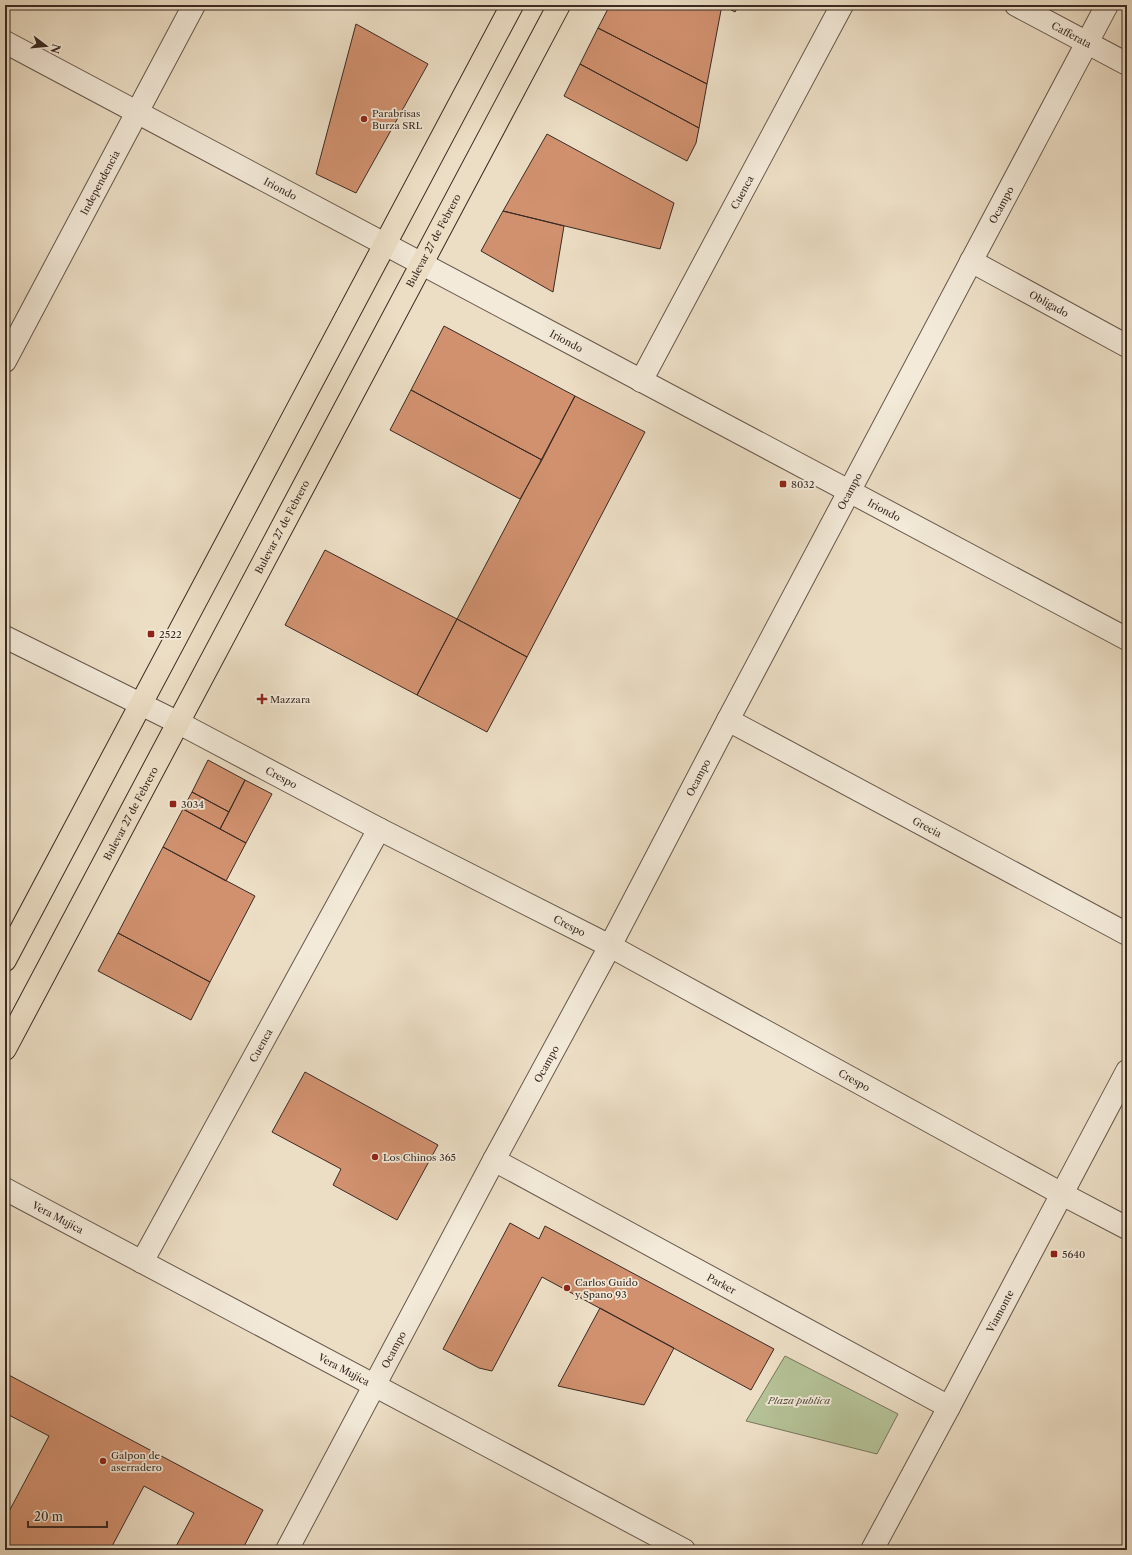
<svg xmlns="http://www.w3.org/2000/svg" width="1132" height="1555" viewBox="0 0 1132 1555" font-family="'Libre Caslon Text',serif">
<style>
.green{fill:#b5c297;stroke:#78765d}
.building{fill:#d1916f;stroke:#3a2a23}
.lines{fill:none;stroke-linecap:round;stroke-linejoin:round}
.minor-casing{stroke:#66574c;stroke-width:24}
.major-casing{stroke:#3a2a23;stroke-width:24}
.minor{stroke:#f3ead9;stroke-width:22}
.major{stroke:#ecdec5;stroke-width:22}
.poi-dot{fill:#8f2418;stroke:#f3ead9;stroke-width:1.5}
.labels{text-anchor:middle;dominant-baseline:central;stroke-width:3.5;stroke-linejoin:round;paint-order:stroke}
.street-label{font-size:10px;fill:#3a2a23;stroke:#f3ead9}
.poi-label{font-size:10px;fill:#3a2a23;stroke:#f3ead9;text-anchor:start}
.park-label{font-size:10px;font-style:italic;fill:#595040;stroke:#f3ead9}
</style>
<rect width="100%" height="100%" fill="#ecdec5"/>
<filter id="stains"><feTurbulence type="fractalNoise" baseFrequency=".005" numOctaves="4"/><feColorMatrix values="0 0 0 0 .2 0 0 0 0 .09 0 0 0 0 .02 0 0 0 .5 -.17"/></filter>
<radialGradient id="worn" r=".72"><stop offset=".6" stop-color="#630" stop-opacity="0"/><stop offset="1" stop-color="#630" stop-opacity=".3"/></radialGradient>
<path class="green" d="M785,1356L898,1414L877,1454L746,1421Z"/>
<path class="building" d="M610,5H722L707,84L598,28Z
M722,5H739L735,12Z
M356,24L428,64L356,193L316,174Z
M598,28L707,84L699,128L580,64Z
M580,64L699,128L696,143L687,161L564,96Z
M547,134L674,203L660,249L503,211Z
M503,211L564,226L553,292L481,251Z
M444,326L575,396L542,460L411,390Z
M411,390L542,460L520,499L390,430Z
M575,396L645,432L527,657L457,619Z
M325,550L457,619L417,695L285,625Z
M457,619L527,657L487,732L417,695Z
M208,760L245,780L229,812L192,792Z
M245,780L272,794L246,843L220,829Z
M192,792L229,812L220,829L183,809Z
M183,809L246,843L226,881L163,847Z
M163,847L255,896L210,982L118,933Z
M118,933L210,982L191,1020L98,971Z
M305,1072L438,1145L397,1220L333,1185L341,1169L272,1132Z
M510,1223L539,1239L545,1226L774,1349L751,1390L542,1277L492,1371L479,1368L443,1349Z
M600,1308L674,1348L644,1405L558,1386Z
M5,1373L263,1510L242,1550H174L194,1513L144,1486L110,1550H5V1519L49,1436L5,1413Z"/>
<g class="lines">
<defs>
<g id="minor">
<path id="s1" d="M1016,5L1127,64"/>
<path id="s2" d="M5,42L1127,639"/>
<path id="s3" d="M971,261L1127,346"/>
<path id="s4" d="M5,361L194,5"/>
<path id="s5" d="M641,381L842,5"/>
<path id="s6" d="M5,637L179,723L379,829L610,946L1062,1194L1127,1228"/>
<path id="s7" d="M728,720L1127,934"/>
<path id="s8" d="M494,1160L949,1407"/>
<path id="s9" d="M5,1189L684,1550"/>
<path id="s10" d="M142,1262L379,829"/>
<path id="s11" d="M287,1550L494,1160L610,946L728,720L1107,5"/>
<path id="s12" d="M872,1550L949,1407L1127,1071"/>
</g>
<g id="major">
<path d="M5,960L512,5"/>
<path id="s13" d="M5,1049C191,702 372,352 559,5"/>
</g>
</defs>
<use href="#minor" class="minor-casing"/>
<use href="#major" class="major-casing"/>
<use href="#minor" class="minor"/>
<use href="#major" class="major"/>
</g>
<g class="poi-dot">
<circle cx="364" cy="119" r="4"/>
<rect x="779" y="480" width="8" height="8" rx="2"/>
<rect x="147" y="630" width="8" height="8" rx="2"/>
<path d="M260 693h4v4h4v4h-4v4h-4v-4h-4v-4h4z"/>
<rect x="169" y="800" width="8" height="8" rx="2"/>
<circle cx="375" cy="1157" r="4"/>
<rect x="1050" y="1250" width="8" height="8" rx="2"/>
<circle cx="567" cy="1288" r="4"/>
<circle cx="103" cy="1461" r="4"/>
</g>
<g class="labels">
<g class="street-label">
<text stroke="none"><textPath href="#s1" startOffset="63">Cafferata</textPath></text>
<text stroke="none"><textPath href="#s4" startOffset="202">Independencia</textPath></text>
<text stroke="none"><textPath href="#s2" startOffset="312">Iriondo</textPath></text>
<text stroke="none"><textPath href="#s5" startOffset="214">Cuenca</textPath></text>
<text stroke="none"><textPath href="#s11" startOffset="1523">Ocampo</textPath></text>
<text stroke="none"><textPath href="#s13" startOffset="915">Bulevar 27 de Febrero</textPath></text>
<text stroke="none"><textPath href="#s3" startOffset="89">Obligado</textPath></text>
<text stroke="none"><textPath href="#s2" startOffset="636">Iriondo</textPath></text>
<text stroke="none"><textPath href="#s11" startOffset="1199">Ocampo</textPath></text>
<text stroke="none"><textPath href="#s2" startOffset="996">Iriondo</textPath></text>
<text stroke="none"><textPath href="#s13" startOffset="591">Bulevar 27 de Febrero</textPath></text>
<text stroke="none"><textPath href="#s6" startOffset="310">Crespo</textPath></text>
<text stroke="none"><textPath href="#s11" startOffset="875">Ocampo</textPath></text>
<text stroke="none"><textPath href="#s13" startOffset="267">Bulevar 27 de Febrero</textPath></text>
<text stroke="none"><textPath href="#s7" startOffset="226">Grecia</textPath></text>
<text stroke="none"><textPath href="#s6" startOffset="634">Crespo</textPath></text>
<text stroke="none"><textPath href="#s10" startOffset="247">Cuenca</textPath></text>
<text stroke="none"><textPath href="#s11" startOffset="551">Ocampo</textPath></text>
<text stroke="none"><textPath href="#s6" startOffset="958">Crespo</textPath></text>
<text stroke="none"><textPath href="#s9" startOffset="60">Vera Mujíca</textPath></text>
<text stroke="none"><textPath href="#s8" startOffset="259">Parker</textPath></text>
<text stroke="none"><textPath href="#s12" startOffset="271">Viamonte</textPath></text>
<text stroke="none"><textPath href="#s11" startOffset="227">Ocampo</textPath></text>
<text stroke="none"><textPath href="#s9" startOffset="384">Vera Mujíca</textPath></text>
</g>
<g class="poi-label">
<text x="372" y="113">Parabrisas<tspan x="372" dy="12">Burza SRL</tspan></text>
<text x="791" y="484">8032</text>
<text x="159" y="634">2522</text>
<text x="270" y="699">Mazzara</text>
<text x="181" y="804">3034</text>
<text x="383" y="1157">Los Chinos 365</text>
<text x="1062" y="1254">5640</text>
<text x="575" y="1282">Carlos Guido<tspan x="575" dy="12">y Spano 93</tspan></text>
<text x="111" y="1455">Galpon de<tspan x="111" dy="12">aserradero</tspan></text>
</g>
<g class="park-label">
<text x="799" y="1400">Plaza publica</text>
</g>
</g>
<rect width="1132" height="1555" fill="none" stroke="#ecdec5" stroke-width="20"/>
<rect x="6" y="6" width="1120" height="1543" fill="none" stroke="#3a2a23" stroke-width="2"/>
<rect x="10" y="10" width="1112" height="1535" fill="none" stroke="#3a2a23"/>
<g transform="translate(46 46) rotate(106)" stroke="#f3ead9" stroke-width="3" paint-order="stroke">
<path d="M0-3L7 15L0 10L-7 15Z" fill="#3a2a23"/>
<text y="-6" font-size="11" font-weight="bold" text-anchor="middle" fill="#3a2a23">N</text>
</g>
<path d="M28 1521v6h79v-6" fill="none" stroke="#3a2a23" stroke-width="2"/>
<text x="34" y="1521" font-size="12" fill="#3a2a23" stroke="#f3ead9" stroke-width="3" paint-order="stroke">20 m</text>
<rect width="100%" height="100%" filter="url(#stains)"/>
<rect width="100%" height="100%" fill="url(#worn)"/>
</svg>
